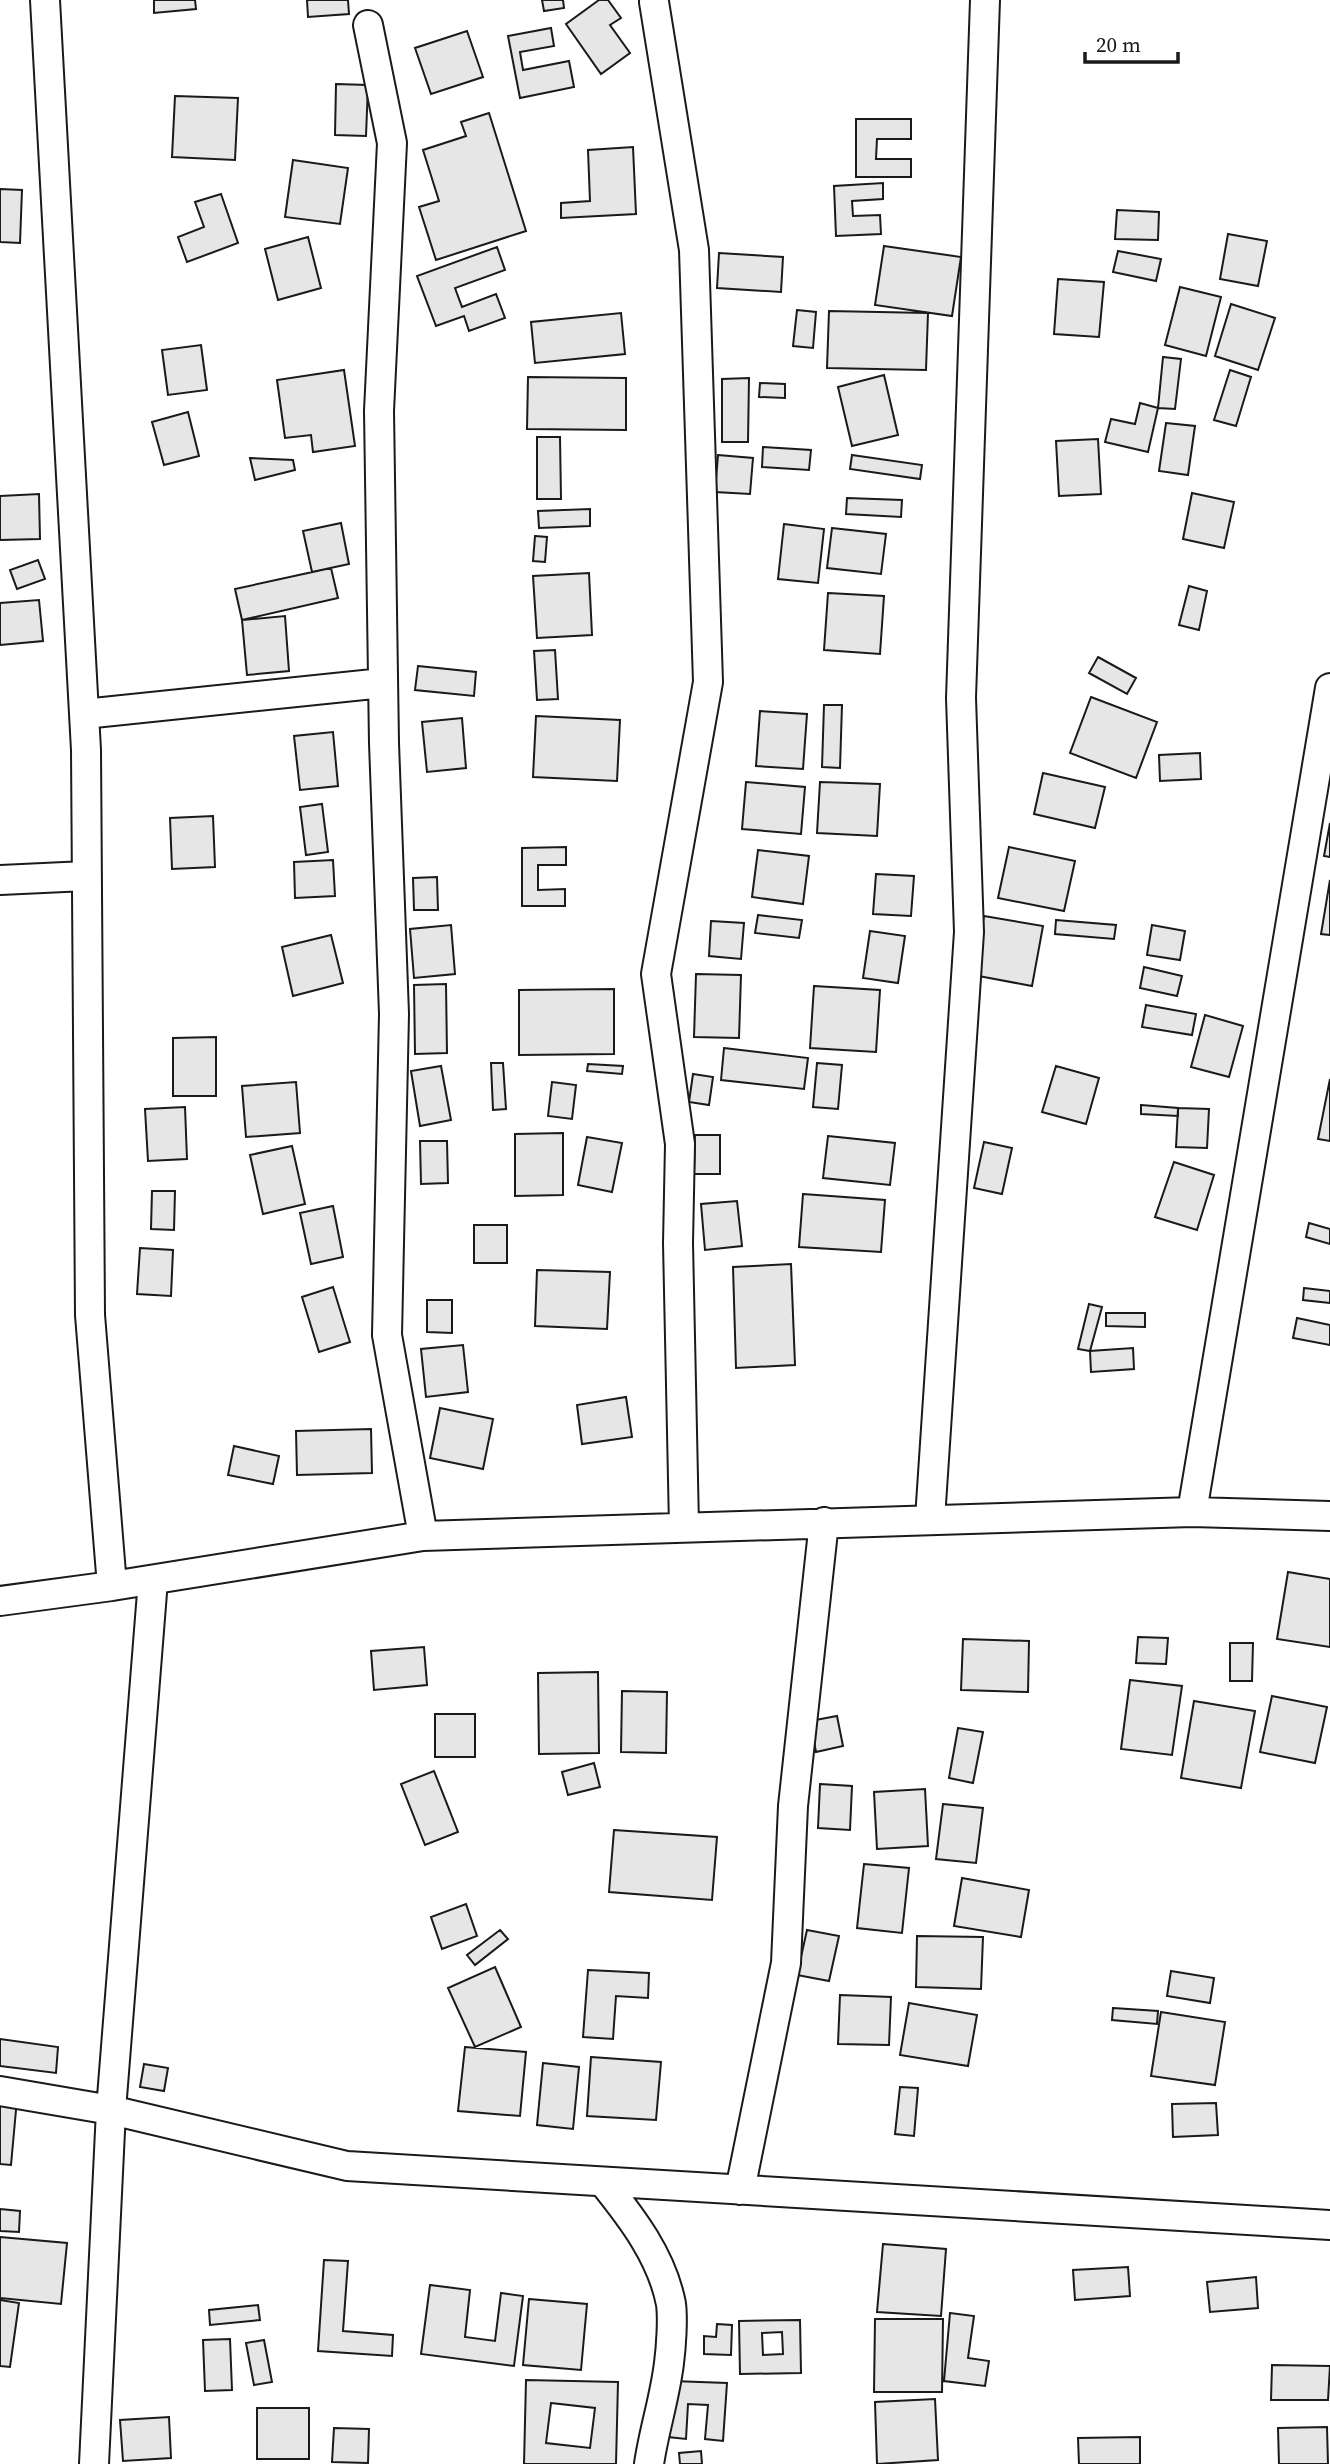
<svg xmlns="http://www.w3.org/2000/svg" width="1330" height="2464" viewBox="0 0 1330 2464" font-family="'Source Serif 4',serif">
<style>
.building{fill:#e6e6e6;stroke:#1a1a1a;stroke-width:2;fill-rule:evenodd}
.lines{fill:none;stroke-linecap:round;stroke-linejoin:round}
.street-casing{stroke:#1a1a1a;stroke-width:32}
.street{stroke:#fff;stroke-width:28}
</style>
<rect width="100%" height="100%" fill="#fff"/>
<path class="building" d="M154,0H195L196,9L154,13Z
M307,0H348L349,14L308,17Z
M542,0H563L564,8L544,11Z
M599,0H608L621,18L610,25L630,53L601,74L566,24Z
M551,28L554,46L520,52L523,70L569,61L574,87L520,98L508,36Z
M467,31L483,77L431,94L415,48Z
M336,84L368,85L366,136L335,135Z
M175,96L238,98L235,160L172,157Z
M489,113L526,231L436,260L419,207L439,201L423,150L466,136L461,122Z
M856,119H911V139H877L876,159H911V177H856Z
M633,147L636,214L561,218V203L590,201L588,150Z
M293,160L348,168L340,224L285,217Z
M883,183V199L852,201L853,216L880,215L881,234L836,236L834,186Z
M0,189L22,190L20,243L0,242Z
M221,194L238,243L187,262L178,237L204,227L195,202Z
M1117,210L1159,212L1158,240L1115,239Z
M1228,234L1267,241L1258,286L1220,279Z
M308,237L321,288L278,300L265,249Z
M884,246L961,257L952,316L875,305Z
M497,247L505,270L455,288L462,307L496,294L505,318L469,331L464,316L436,326L417,276Z
M1118,251L1161,259L1156,281L1113,272Z
M719,253L783,257L781,292L717,288Z
M1058,279L1104,282L1099,337L1054,334Z
M1180,287L1221,297L1206,356L1165,345Z
M1231,304L1275,318L1258,370L1215,356Z
M797,310L816,312L813,348L793,346Z
M829,311L928,313L926,370L827,368Z
M621,313L625,354L535,363L531,322Z
M201,345L207,390L168,395L162,350Z
M1163,357L1181,359L1175,409L1158,408Z
M344,370L355,446L313,452L311,435L285,438L277,380Z
M1230,370L1251,377L1236,426L1214,420Z
M884,375L898,435L852,446L838,387Z
M528,377L626,378V430L527,429Z
M749,378L748,442H722V379Z
M760,383L785,384V398L759,397Z
M1140,403L1158,408L1148,452L1105,442L1111,419L1135,424Z
M188,412L199,456L164,465L152,422Z
M1166,423L1195,426L1188,475L1159,471Z
M537,437H560L561,499H537Z
M1098,439L1101,494L1059,496L1056,441Z
M763,447L811,450L809,470L762,467Z
M718,455L753,458L750,494L715,492Z
M852,455L922,465L920,479L850,469Z
M250,458L293,460L295,470L255,480Z
M1192,493L1234,502L1224,548L1183,539Z
M39,494L40,539L0,540V496Z
M847,498L902,500L901,517L846,514Z
M590,509V526L539,528L538,511Z
M341,523L349,564L312,572L303,531Z
M784,524L824,529L818,583L778,579Z
M832,528L886,534L881,574L827,568Z
M535,536L547,537L545,562L533,561Z
M38,560L45,579L17,589L10,570Z
M331,568L338,598L242,620L235,589Z
M589,573L592,635L537,638L533,576Z
M1189,586L1207,591L1199,630L1179,625Z
M828,593L884,596L880,654L824,650Z
M39,600L43,641L0,645V603Z
M285,616L289,671L247,675L242,620Z
M555,650L558,699L537,700L534,651Z
M1098,657L1136,678L1127,694L1089,673Z
M418,666L476,672L474,696L415,690Z
M1091,697L1157,722L1136,778L1070,753Z
M824,705H842L840,768L822,767Z
M760,711L807,714L803,769L756,766Z
M536,716L620,720L617,781L533,777Z
M462,718L466,768L427,772L422,722Z
M333,732L338,786L300,790L294,736Z
M1200,753L1201,779L1160,781L1159,755Z
M1043,773L1105,787L1095,828L1034,814Z
M746,782L805,787L801,834L742,829Z
M820,782L880,784L877,836L817,833Z
M322,804L328,852L306,855L300,807Z
M213,816L215,867L172,869L170,818Z
M1330,823V857L1324,856Z
M566,847V865H538V890L565,889V906H522V848Z
M1009,847L1075,861L1064,911L998,898Z
M758,850L809,856L803,904L752,897Z
M333,860L335,896L295,898L294,862Z
M876,874L914,876L911,916L873,914Z
M437,877L438,910H414L413,878Z
M1330,880V935L1321,934Z
M758,915L802,920L799,938L755,933Z
M984,916L1043,926L1032,986L973,975Z
M1056,920L1116,925L1114,939L1055,934Z
M711,921L744,923L741,959L709,956Z
M451,925L455,974L414,978L410,929Z
M1152,925L1185,931L1180,960L1147,955Z
M870,931L905,936L898,983L863,978Z
M331,935L343,983L293,996L282,947Z
M1144,967L1182,976L1177,996L1140,988Z
M696,974L741,975L739,1038L694,1037Z
M446,984L447,1053L415,1054L414,985Z
M814,986L880,990L876,1052L810,1048Z
M614,989V1054L519,1055V990Z
M1146,1005L1196,1014L1192,1035L1142,1027Z
M1205,1015L1243,1026L1229,1077L1191,1067Z
M216,1037V1096H173V1038Z
M724,1048L808,1058L804,1089L721,1080Z
M491,1063H503L506,1109L493,1110Z
M817,1063L842,1065L838,1109L813,1107Z
M588,1064L623,1066L622,1074L587,1071Z
M441,1066L451,1120L420,1126L411,1071Z
M1056,1066L1099,1078L1086,1124L1042,1112Z
M693,1074L713,1077L709,1105L689,1102Z
M1330,1079V1141L1318,1139Z
M296,1082L300,1133L246,1137L242,1086Z
M552,1082L576,1085L572,1119L548,1116Z
M1141,1105L1178,1108V1116L1141,1114Z
M185,1107L187,1159L148,1161L145,1109Z
M1178,1108L1209,1109L1207,1148L1176,1147Z
M563,1133V1195L515,1196V1134Z
M695,1135H720V1174H694Z
M828,1136L895,1143L890,1185L823,1178Z
M587,1137L622,1143L612,1192L578,1185Z
M420,1141H447L448,1183L421,1184Z
M984,1142L1012,1148L1002,1194L974,1188Z
M292,1146L305,1204L263,1214L250,1155Z
M1174,1162L1214,1175L1197,1230L1155,1217Z
M152,1191H175L174,1230L151,1229Z
M803,1194L885,1200L881,1252L799,1247Z
M737,1201L742,1246L705,1250L701,1204Z
M333,1206L343,1257L311,1264L300,1213Z
M1309,1223L1330,1229V1244L1306,1237Z
M474,1225H507V1263H474Z
M140,1248L173,1250L171,1296L137,1294Z
M791,1264L795,1365L736,1368L733,1267Z
M537,1270L610,1272L607,1329L535,1326Z
M333,1287L350,1342L319,1352L302,1297Z
M1304,1288L1330,1291V1303L1303,1300Z
M427,1300H452V1333L427,1332Z
M1089,1304L1102,1307L1090,1351L1078,1349Z
M1106,1313H1145V1327L1106,1326Z
M1297,1318L1330,1325V1345L1293,1338Z
M463,1345L468,1392L426,1397L421,1349Z
M1133,1348L1134,1369L1091,1372L1090,1351Z
M626,1397L632,1437L582,1444L577,1405Z
M440,1408L493,1419L483,1469L430,1458Z
M371,1429L372,1473L297,1475L296,1431Z
M234,1446L279,1456L273,1484L228,1475Z
M1288,1572L1330,1579V1647L1277,1639Z
M1138,1637L1168,1638L1166,1664L1136,1663Z
M963,1639L1029,1641L1028,1692L961,1690Z
M1230,1643H1253L1252,1681H1230Z
M424,1647L427,1685L374,1690L371,1651Z
M598,1672L599,1753L539,1754L538,1673Z
M1130,1680L1182,1686L1172,1755L1121,1749Z
M622,1691L667,1692L666,1753L621,1752Z
M1272,1696L1327,1707L1315,1763L1260,1752Z
M1194,1701L1255,1711L1241,1788L1181,1778Z
M435,1714H475V1757H435Z
M837,1716L843,1746L816,1752L810,1721Z
M958,1728L983,1732L973,1783L949,1778Z
M594,1763L600,1787L568,1795L562,1772Z
M434,1771L458,1832L425,1845L401,1784Z
M820,1784L852,1786L850,1830L818,1828Z
M925,1789L928,1846L877,1849L874,1792Z
M943,1804L983,1808L976,1863L936,1859Z
M614,1830L717,1837L712,1900L609,1892Z
M864,1864L909,1868L902,1933L857,1928Z
M962,1878L1029,1890L1021,1937L954,1926Z
M466,1904L477,1936L442,1949L431,1917Z
M500,1930L508,1939L475,1965L467,1955Z
M807,1930L839,1936L829,1981L797,1975Z
M917,1936L983,1937L981,1989L916,1987Z
M495,1967L521,2027L475,2047L448,1988Z
M588,1970L649,1973L648,1998L616,1996L613,2039L583,2037Z
M1171,1971L1214,1978L1210,2003L1167,1996Z
M840,1995L891,1997L889,2045L838,2044Z
M909,2003L977,2015L968,2066L900,2055Z
M1113,2008L1158,2011L1157,2024L1112,2020Z
M1161,2012L1225,2022L1215,2085L1151,2076Z
M0,2039L58,2047L56,2073L0,2066Z
M465,2047L526,2052L520,2116L458,2111Z
M591,2057L661,2062L656,2120L587,2116Z
M543,2063L579,2067L573,2129L537,2125Z
M144,2064L168,2068L164,2091L140,2087Z
M900,2087L918,2088L914,2136L895,2134Z
M0,2097L17,2099L11,2165L0,2164Z
M1216,2103L1218,2135L1173,2137L1172,2104Z
M0,2209L20,2211L19,2232L0,2231Z
M0,2237L67,2243L61,2304L0,2298Z
M883,2244L946,2249L941,2316L877,2312Z
M324,2260L348,2261L343,2331L393,2335L392,2356L318,2351Z
M1128,2267L1130,2296L1075,2300L1073,2270Z
M1256,2277L1258,2308L1210,2312L1207,2282Z
M430,2285L470,2290L465,2337L495,2341L501,2293L523,2296L514,2366L421,2354Z
M529,2299L587,2304L581,2370L523,2365Z
M0,2300L19,2303L10,2367L0,2366Z
M258,2305L260,2320L210,2325L209,2310Z
M950,2313L974,2316L968,2358L989,2361L985,2386L944,2381Z
M875,2319H943L942,2392H874Z
M800,2320L801,2373L740,2374L739,2321ZM782,2332L783,2354L763,2355L762,2333Z
M717,2324L732,2325L731,2355L704,2354V2336L716,2337Z
M230,2339L232,2390L205,2391L203,2340Z
M264,2340L272,2382L254,2385L246,2343Z
M1272,2365L1330,2366L1328,2400H1271Z
M526,2380L618,2382L616,2464H524ZM551,2403L595,2408L590,2448L546,2443Z
M672,2381L727,2383L723,2441L705,2439L708,2405L688,2404L686,2439L668,2437Z
M935,2399L938,2460L877,2464L875,2402Z
M257,2408H309V2459H257Z
M169,2417L171,2458L123,2461L120,2420Z
M1327,2427L1328,2464H1279L1278,2428Z
M334,2428L369,2429L368,2463L332,2462Z
M1140,2437V2464H1079L1078,2438Z
M701,2451L702,2464H680L679,2453Z"/>
<g class="lines">
<defs>
<path id="street" d="M45,0L86,750L90,1315L112,1586
M654,2L694,250L708,682L656,974L680,1144L678,1243L684,1526
M368,25L392,143L379,411L384,743L394,1014L387,1335L423,1536
M84,714L383,683
M0,880L86,876
M1192,1512L1330,688
M930,1519L969,932L961,698L985,0
M0,1601L112,1586L423,1536L1192,1512L1330,1516
M0,2091L111,2110L347,2166L1330,2225
M603,2182C632,2218 662,2257 671,2304C673,2319 671,2348 669,2363C665,2397 654,2430 649,2464
M740,2190L786,1963L793,1806L824,1522
M94,2464L111,2110L153,1580"/>
</defs>
<use href="#street" class="street-casing"/>
<use href="#street" class="street"/>
</g>
<path d="M1085 52v10h93v-10" fill="none" stroke="#1a1a1a" stroke-width="3.5"/>
<text x="1096" y="52" font-size="21" fill="#1a1a1a" stroke="#ffffff" stroke-width="5" paint-order="stroke">20 m</text>
</svg>
